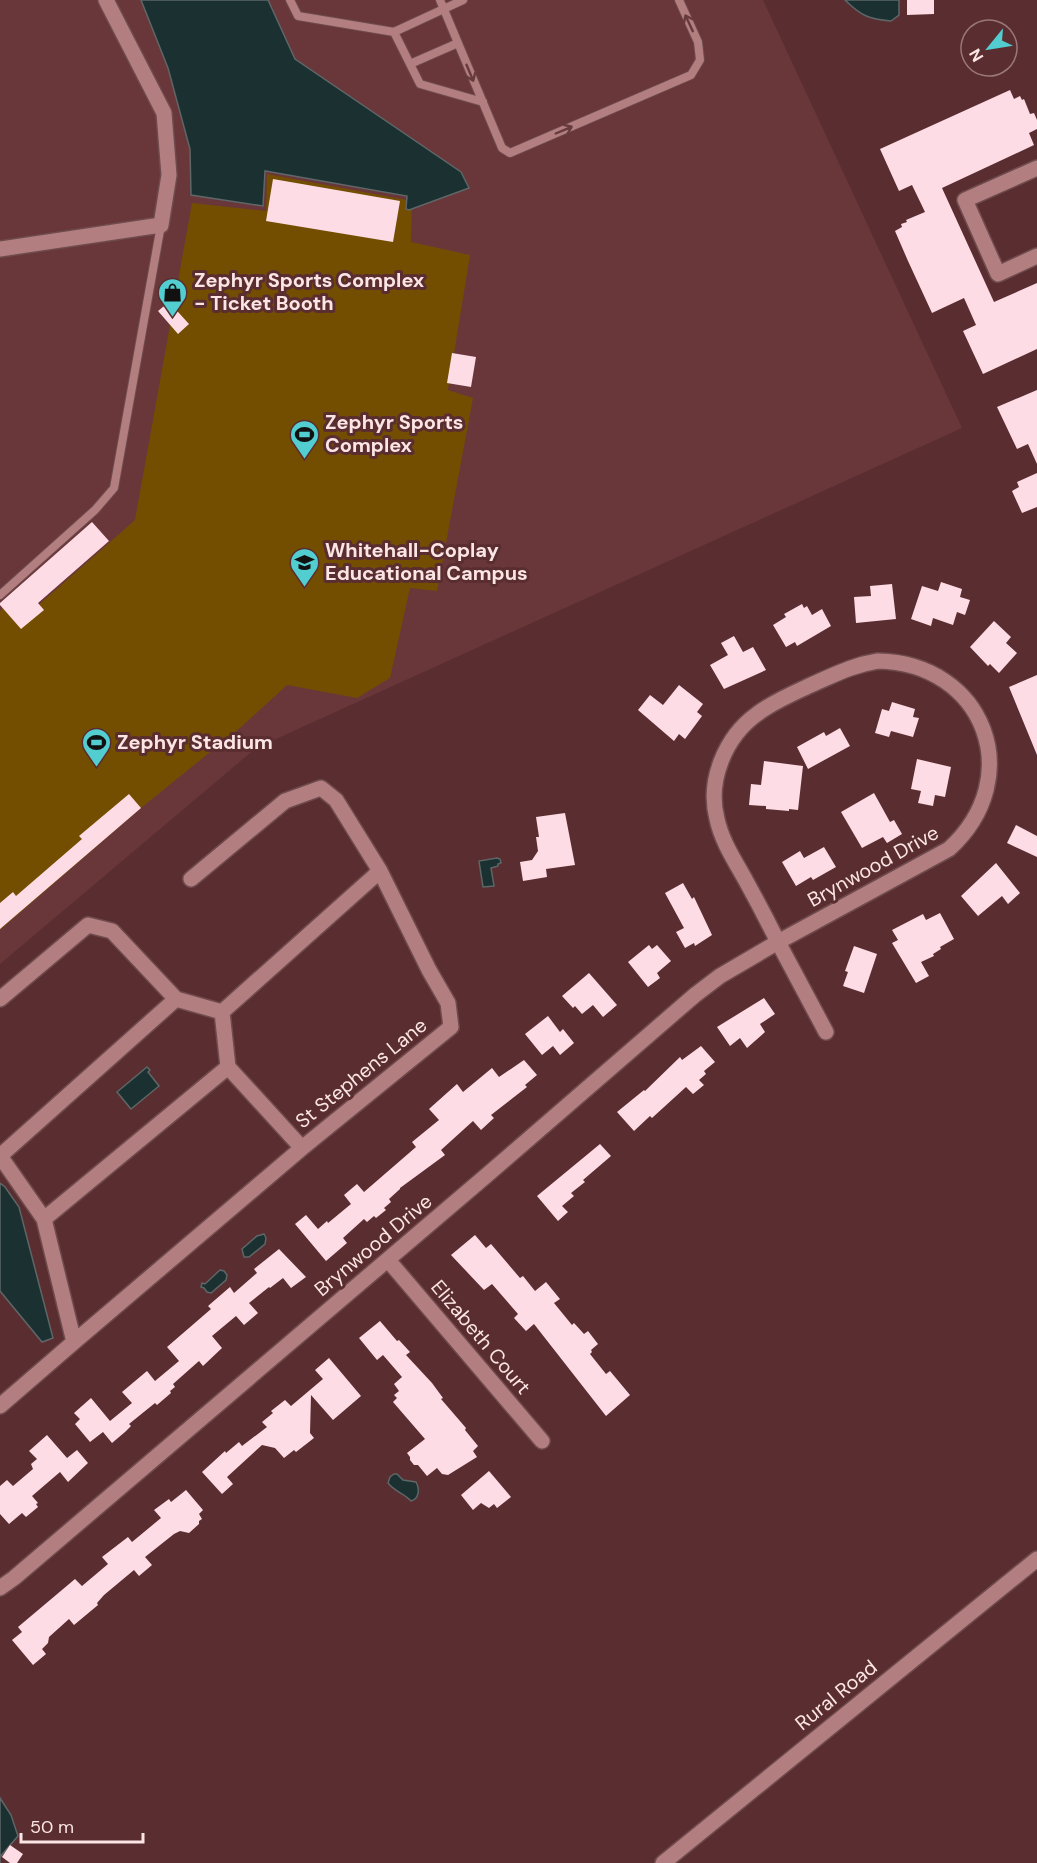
<svg xmlns="http://www.w3.org/2000/svg" width="1037" height="1863" viewBox="0 0 1037 1863" font-family="'DM Sans',sans-serif">
<style>
.built{fill:#69373a}
.green{fill:#734e00}
.water{fill:#1b3031;stroke:#5e6667;stroke-width:1.5}
.building{fill:#fddce6}
.lines{fill:none;stroke-linecap:round;stroke-linejoin:round}
.lane-casing{stroke:#6f4b4d;stroke-width:10}
.street-casing{stroke:#6f4b4d;stroke-width:18}
.lane{stroke:#b27e7f;stroke-width:8}
.street{stroke:#b27e7f;stroke-width:15}
.oneway{stroke:#673a3c}
.labels{text-anchor:middle;dominant-baseline:central;stroke-width:6;stroke-linejoin:round;paint-order:stroke}
.poi-label{font-size:20px;font-weight:bold;fill:#fce5e5;stroke:#5a2e30;text-anchor:start}
.street-label{font-size:20px;fill:#fce5e5;stroke:#5a2e30}
</style>
<rect width="100%" height="100%" fill="#5a2e30"/>
<path class="built" d="M0,0H763L962,428L256,748L0,964Z"/>
<path class="green" d="M267,174L412,201L411,242L470,255L448,390L473,398L437,591L410,588L390,678L357,698L287,685L241,727L141,808L0,930V611L3,608L17,624L135,520L192,203L266,211Z"/>
<path class="water" d="M141,0H268L295,59L461,172L469,188L409,210L406,209L407,196L265,171L263,206L191,195L190,149L168,68Z
M845,0H899V15L891,21C869,19 861,16 845,0Z
M497,858L500,859L501,863L498,864V866L491,868L494,886L483,887L479,861Z
M147,1067L150,1070L148,1072L159,1086L131,1109L117,1092Z
M0,1183L5,1187L19,1207L53,1338L42,1342L0,1291Z
M264,1234L266,1238L265,1244L249,1257H244L242,1249L257,1236Z
M220,1270L224,1271L227,1275L226,1280L211,1293L207,1292L204,1288L201,1287L202,1283L205,1284Z
M394,1474H397L403,1480L416,1482C420,1489 419,1499 411,1501C404,1493 395,1492 388,1483L390,1477Z
M0,1798L11,1815L18,1836L0,1857V1863Z"/>
<path class="building" d="M907,0H934V14L907,15Z
M1010,90L1014,99L1020,96L1022,100L1024,99L1030,114L1034,113L1037,120V129L1029,133L1034,145L942,188L994,302L1037,283V349L983,374L963,331L976,325L964,298L932,313L908,261L895,231L902,227L901,224L907,222L906,220L925,212L912,185L899,191L880,149Z
M273,179L400,201L393,242L266,221Z
M169,302L189,324L178,334L158,311Z
M452,353L476,357L471,387L447,383Z
M1037,390V464L1028,444L1017,449L997,407Z
M1037,473V507L1022,513L1012,491L1019,487L1017,482Z
M92,522L109,541L38,603L44,610L21,629L0,605V603Z
M941,582L962,589L960,597L970,600L965,615L957,612L953,625L933,618L931,626L911,619L922,586L938,591Z
M892,584L896,619L856,623L854,597L871,596L870,586Z
M802,604L804,608L807,606L812,615L822,609L831,626L797,646L795,642L786,647L773,625L786,617L784,614Z
M994,621L1011,637L1006,643L1017,653L999,673L990,664L988,666L970,647Z
M734,636L743,652L753,647L766,670L724,689L710,665L728,655L721,643Z
M1037,675V755L1009,687Z
M679,685L703,704L697,712L702,716L685,739L679,734L674,741L638,710L650,695L663,705Z
M892,702L915,709L913,717L919,718L913,737L891,731L889,737L875,733L882,709L889,711Z
M840,728L850,746L808,769L797,747L824,732L826,736Z
M917,759L951,767L945,797L935,795L933,806L918,803L921,791L911,789Z
M764,761L803,766L798,810L789,809V811L766,809V806L749,805L751,784L761,785Z
M874,793L890,822L894,820L902,834L887,843L883,837L862,848L841,812Z
M129,794L141,808L0,929V903L13,892L16,896L82,839L79,836Z
M565,813L575,865L546,869L547,877L523,881L520,862L532,860L538,851L536,837H539L536,817Z
M1016,825L1037,836V857L1007,843Z
M824,847L836,867L813,880L811,877L796,886L782,862L800,851L804,858Z
M996,863L1020,893L1008,904L1002,896L978,916L961,896Z
M683,883L692,899L694,897L712,935L695,946L694,943L685,948L676,932L684,928L665,893Z
M940,913L954,939L940,947L941,949L933,954L934,956L921,962L929,976L916,983L892,943L898,940L892,930L923,914L926,920Z
M649,945L652,949L657,945L671,961L657,973L660,978L648,987L628,962Z
M854,946L877,954L864,993L843,986L848,972L845,971Z
M589,973L617,1005L603,1017L593,1005L582,1014L575,1006L573,1008L562,996Z
M764,998L775,1014L760,1024L765,1032L747,1048L740,1038L730,1046L717,1027Z
M548,1016L560,1032L563,1029L574,1043L560,1055L553,1046L542,1055L525,1034Z
M701,1046L715,1062L704,1071L706,1074L699,1080L704,1085L693,1094L686,1087L652,1118L650,1116L634,1131L617,1112L644,1090L645,1091L680,1057L682,1060Z
M524,1060L537,1075L525,1085L527,1087L491,1115L494,1118L481,1130L473,1121L441,1150L445,1155L400,1188V1189L389,1199L391,1202L384,1208L386,1210L376,1218L374,1216L367,1222L364,1219L343,1238L347,1243L326,1261L295,1224L306,1215L318,1229L327,1221L328,1223L351,1204L344,1195L357,1184L364,1192L416,1147L412,1142L439,1120L429,1109L457,1084L463,1092L492,1068L499,1077Z
M600,1144L611,1156L583,1180L585,1182L571,1193L574,1196L562,1206L568,1212L558,1221L537,1196Z
M475,1235L486,1248L491,1244L520,1278L523,1276L535,1291L546,1282L560,1299L554,1303L572,1325L574,1323L584,1334L588,1331L598,1344L591,1350L592,1352L590,1354L606,1374L610,1371L630,1395L606,1416L534,1324L526,1331L514,1318L518,1314L492,1284L484,1290L451,1255Z
M279,1249L306,1277L291,1288L283,1278L270,1288L269,1287L249,1303L258,1313L244,1325L236,1316L212,1336L222,1348L203,1366L199,1361L173,1384L175,1387L170,1391L171,1393L157,1405L155,1403L129,1424L131,1426L125,1432L112,1443L103,1432L90,1442L75,1424L80,1419L74,1413L91,1398L110,1421L132,1403L122,1392L147,1371L155,1381L179,1361L167,1347L211,1309L208,1306L230,1287L234,1293L257,1273L254,1269Z
M380,1321L397,1341L399,1340L410,1352L406,1355L432,1383L443,1398L441,1399L466,1428L465,1430L478,1446L473,1451L477,1457L448,1475L442,1474L437,1468L427,1476L418,1465H414L410,1460V1457L407,1453L425,1439L393,1402L397,1398L394,1395L399,1391L394,1384L402,1377L383,1355L377,1360L359,1338Z
M329,1358L361,1396L333,1420L311,1395L310,1433L314,1438L296,1452L294,1450L284,1458L275,1448L262,1445L227,1477L233,1484L222,1494L202,1472L225,1451L226,1453L239,1442L242,1446L267,1427L262,1422L273,1413L271,1411L285,1400L291,1406L323,1379L315,1370Z
M47,1435L67,1458L77,1450L88,1463L68,1482L60,1472L32,1496L38,1503L36,1504L38,1507L26,1517L22,1513L9,1524L0,1514V1486L7,1480L13,1486L33,1469L31,1464L37,1459L29,1451Z
M489,1471L511,1497L497,1508L494,1504L489,1508L481,1503L473,1510L461,1495Z
M186,1490L203,1510L199,1514L202,1519L199,1521V1524L189,1533L180,1531L174,1534L145,1557L152,1565L139,1576L134,1570L104,1595L97,1603L98,1605L74,1625L69,1619L49,1637L48,1643L42,1649L46,1654L33,1665L12,1640L22,1632L18,1627L75,1579L82,1586L108,1564L102,1557L128,1537L132,1542L161,1518L154,1510L169,1499L171,1502Z
M10,1845L23,1854L17,1863H10L2,1857Z"/>
<g class="lines">
<defs>
<path id="lane" d="M290,0L298,16L394,32L420,84L483,102
M440,0L502,148L510,153L691,75L700,60L698,42L679,0
M394,32L463,0
M410,64L458,43
M0,595L95,510L114,488L161,225"/>
<path id="street" d="M1037,168L965,200L998,274L1037,256
M0,249L161,225L169,175L164,113L106,0
M878,661C984,663 1028,777 949,849L778,942C768,922 757,901 746,881C735,861 722,842 717,819C707,781 725,737 757,714C774,701 794,693 813,684C836,674 853,665 878,661Z
M191,879L285,801L321,788L336,800L380,871
M0,999L88,925L112,931L176,999L222,1012L380,871L429,970L448,1003L451,1027L302,1148L74,1342L44,1219L0,1156
M222,1012L228,1067
M0,1156L176,999
M44,1219L228,1067L302,1148
M388,1260L542,1441
M0,1406L74,1342
M0,1588L14,1578L487,1175L695,995L720,976L778,942L826,1032
M663,1863L1037,1559"/>
</defs>
<use href="#lane" class="lane-casing"/>
<use href="#street" class="street-casing"/>
<use href="#lane" class="lane"/>
<use href="#street" class="street"/>
</g>
<defs><path id="oneway-shaft" d="M-6 0H5M1.5-3L5.5 0L1.5 3" fill="none" stroke-width="1.6" stroke-linecap="round" stroke-linejoin="round" transform="scale(1.5)"/></defs>
<g class="oneway">
<use href="#oneway-shaft" transform="translate(689 23) rotate(-115)"/>
<use href="#oneway-shaft" transform="translate(470 73) rotate(67)"/>
<use href="#oneway-shaft" transform="translate(564 130) rotate(-23)"/>
</g>
<defs>
<symbol id="shop-pin" viewBox="-11 -11 22 30"><path d="M0 17L-7.5 6A9.5 9.5 0 1 1 7.5 6Z" fill="#52cdd0" stroke="#5a2e30"/><path d="M-5-2.5h2.3a2.7 3.5 0 0 1 5.4 0H5L5.5 6h-11ZM-1.5-2.5h3a1.5 2.3 0 0 0-3 0Z" fill="#111"/></symbol>
<symbol id="stadium-pin" viewBox="-11 -11 22 30"><path d="M0 17L-7.5 6A9.5 9.5 0 1 1 7.5 6Z" fill="#52cdd0" stroke="#5a2e30"/><path d="M0-5a6.5 5 0 1 0 0 10a6.5 5 0 1 0 0-10ZM-3.5-1.8h7v3.6h-7Z" fill="#111"/></symbol>
<symbol id="school-pin" viewBox="-11 -11 22 30"><path d="M0 17L-7.5 6A9.5 9.5 0 1 1 7.5 6Z" fill="#52cdd0" stroke="#5a2e30"/><path d="M0-5L7-2L0 1L-7-2ZM-4 1L0 2.5L4 1V4Q0 6-4 4Z" fill="#111"/></symbol>
</defs>
<g fill-rule="evenodd">
<use href="#shop-pin" x="156" y="276" width="33" height="45"/>
<use href="#stadium-pin" x="288" y="418" width="33" height="45"/>
<use href="#school-pin" x="288" y="546" width="33" height="45"/>
<use href="#stadium-pin" x="80" y="726" width="33" height="45"/>
</g>
<g class="labels">
<g class="poi-label">
<text x="194" y="280">Zephyr Sports Complex<tspan x="194" dy="23">- Ticket Booth</tspan></text>
<text x="325" y="422">Zephyr Sports<tspan x="325" dy="23">Complex</tspan></text>
<text x="325" y="550">Whitehall-Coplay<tspan x="325" dy="23">Educational Campus</tspan></text>
<text x="117" y="742">Zephyr Stadium</text>
</g>
<g class="street-label">
<text transform="translate(873 866) rotate(-29)">Brynwood Drive</text>
<text transform="translate(361 1073) rotate(-39)">St Stephens Lane</text>
<text transform="translate(373 1245) rotate(-40)">Brynwood Drive</text>
<text transform="translate(481 1337) rotate(50)">Elizabeth Court</text>
<text transform="translate(836 1695) rotate(-39)">Rural Road</text>
</g>
</g>
<g transform="translate(989 48) rotate(240)"><circle r="28" fill="#5a2e30" stroke="#9b7778" stroke-width="1.5"/>
<path d="M0-4.5L10 22L0 15L-10 22Z" fill="#52cdd0"/>
<text y="-9" font-size="16" font-weight="bold" text-anchor="middle" fill="#fce5e5">N</text>
</g>
<path d="M21 1833v9h122v-9" fill="none" stroke="#fce5e5" stroke-width="3"/>
<text x="30" y="1833" font-size="18" fill="#fce5e5" stroke="#5a2e30" stroke-width="4.5" paint-order="stroke">50 m</text>
</svg>
